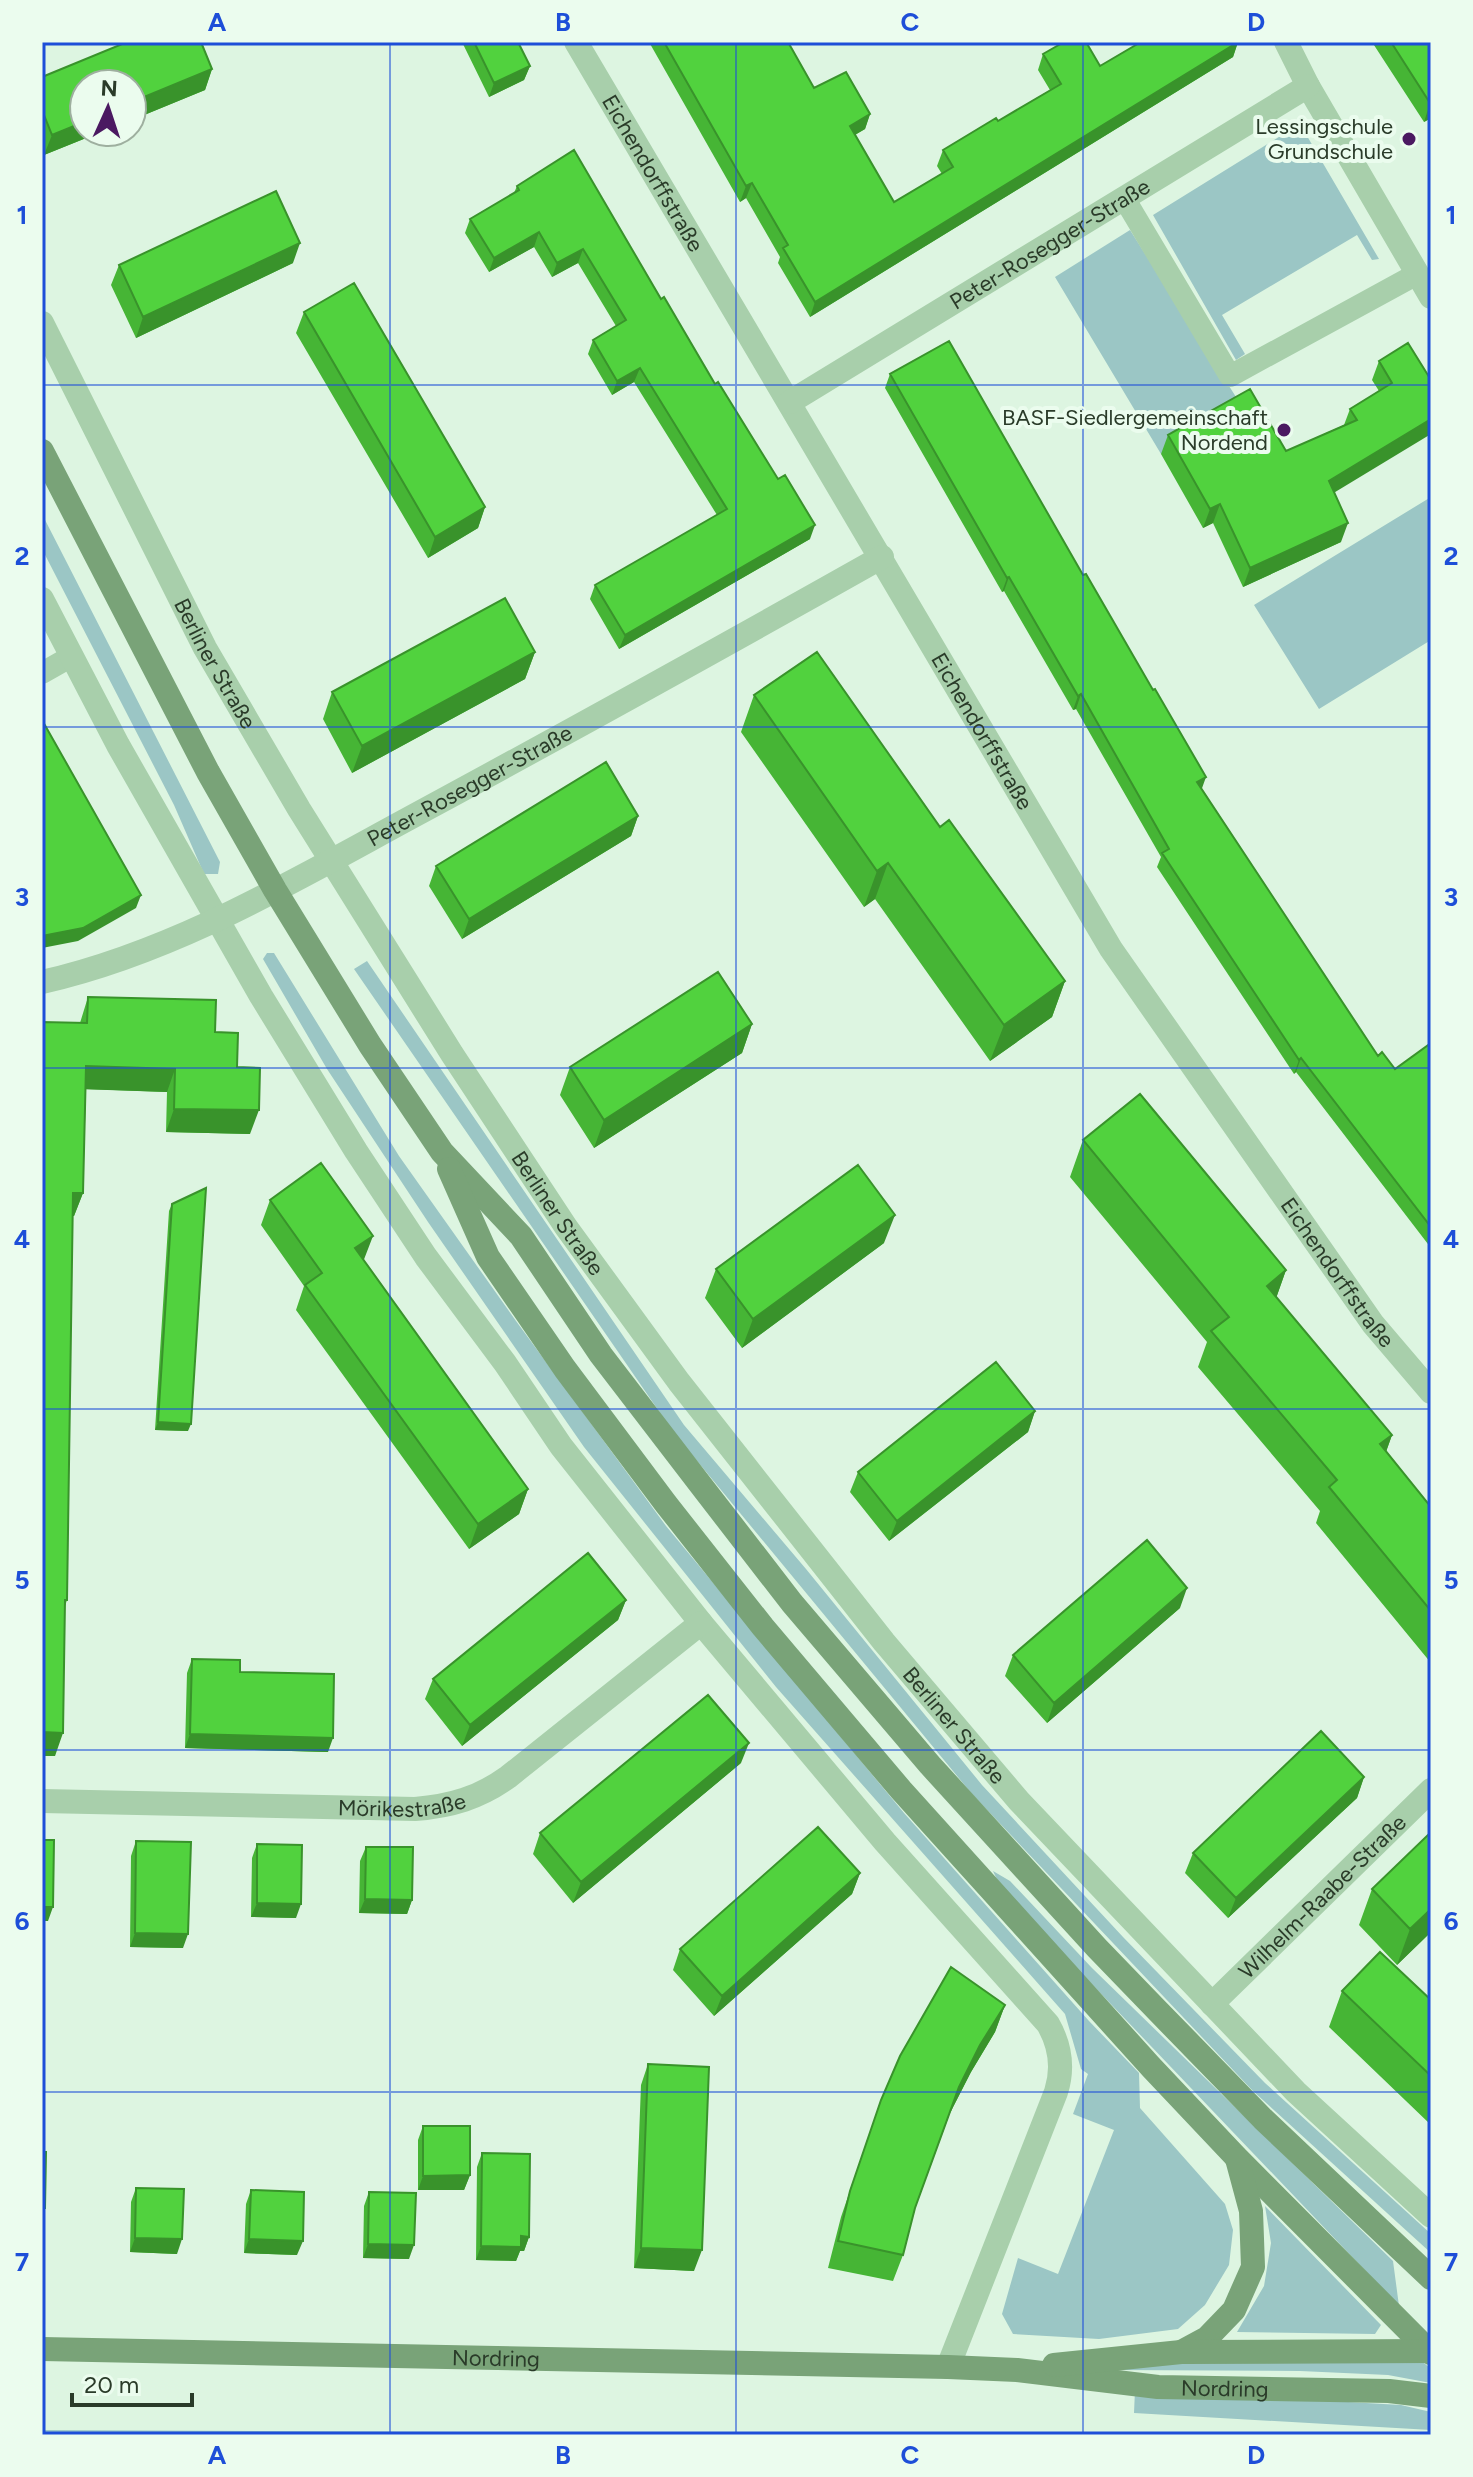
<svg xmlns="http://www.w3.org/2000/svg" width="1473" height="2477" viewBox="0 0 1473 2477" font-family="Figtree,sans-serif">
<style>
.green{fill:#9bc6c5}
.lines{fill:none;stroke-linecap:round;stroke-linejoin:round}
.lane{stroke:#a8cfab;stroke-width:22}
.street{stroke:#a8cfab;stroke-width:24}
.secondary{stroke:#79a378;stroke-width:24}
.wall{fill:#46b535}
.shaded-wall{fill:#39932b}
.building{fill:#51d23e;stroke:#39932b;stroke-width:2}
.grid{fill:none;stroke:#1d4ed8;stroke-width:2;stroke-opacity:0.55}
.poi-dot{fill:#4b1961;stroke:#ebfcee;stroke-width:3}
.labels{text-anchor:middle;dominant-baseline:central;stroke-width:8;stroke-linejoin:round;paint-order:stroke}
.poi-label{font-size:22px;fill:#2a3b29;stroke:#ebfcee;text-anchor:end}
.street-label{font-size:22px;fill:#2a3b29;stroke:#ebfcee}
.neatline{fill:none;stroke:#1d4ed8;stroke-width:3}
.grid-label{font-size:26px;text-anchor:middle;font-weight:bold;fill:#1d4ed8}
</style>
<rect width="100%" height="100%" fill="#ddf5e1"/>
<path class="green" d="M1300,124L1379,259L1372,260L1357,235L1222,315L1245,354L1236,360L1153,215Z
M1130,230L1243,408L1161,454L1055,277Z
M1431,497V640L1319,709L1254,605Z
M42,514L220,862L218,874H204L174,805L42,549Z
M267,953H274L399,1156L516,1321L666,1526L904,1813L1089,2021L1139,2073L1140,2108L1225,2204L1233,2230L1229,2265L1205,2305L1178,2329L1099,2339L1013,2334L1002,2314L1018,2258L1058,2274L1114,2130L1073,2114L1088,2074L1081,2069L1065,2014L776,1687L584,1447L428,1222L327,1069L263,959Z
M367,961L684,1425L806,1569L982,1785L1123,1937L1265,2083L1431,2234V2253L1253,2091L972,1794L674,1433L354,969Z
M993,1871L1010,1881L1092,1968L1393,2261L1399,2306L1002,1890Z
M1265,2206L1381,2325L1375,2334L1237,2332L1264,2286L1271,2243Z
M1205,2358L1424,2363L1431,2369V2383L1388,2375L1300,2371L1113,2370Z
M1135,2390L1401,2405L1431,2412V2430L1134,2413Z
M42,2430L1060,2435H1067H42Z"/>
<g class="lines">
<path class="lane" d="M1124,198L1230,376L1417,274
M42,673L72,656"/>
<g class="street">
<path id="s1" d="M576,42L1111,949L1373,1324L1431,1392"/>
<path d="M1286,42L1308,86L1431,297"/>
<path id="s2" d="M42,323L205,648L299,809L452,1054L566,1227L679,1382L884,1642L1019,1801L1296,2092L1431,2216"/>
<path id="s3" d="M790,402L1308,86"/>
<path d="M42,599L118,745L261,996L356,1151L426,1257L505,1363L561,1446L701,1623L885,1842L1048,2024C1060,2045 1064,2067 1056,2092L948,2367"/>
<path id="s4" d="M42,982C171,953 290,883 406,820C565,734 724,646 882,557"/>
<path id="s5" d="M42,1801L415,1809C451,1806 479,1798 508,1777L701,1623"/>
<path id="s6" d="M1212,2004L1431,1790"/>
</g>
<g class="secondary">
<path d="M42,451L208,772L275,890L370,1045L442,1152L521,1236L601,1355L700,1484L792,1603L930,1765L1097,1948L1154,2007L1263,2119L1431,2278"/>
<path d="M449,1169L488,1257L565,1369L666,1504L763,1627L901,1790L1151,2067L1236,2157L1431,2353"/>
<path id="s7" d="M42,2349L948,2367L1017,2370L1158,2387L1389,2391L1431,2396"/>
<path d="M1183,2351L1207,2338L1234,2310L1253,2267L1251,2211L1237,2159"/>
<path d="M1054,2365L1181,2352L1431,2351"/>
</g>
</g>
<path class="wall" d="M127,42H201L212,69L205,90L132,120V84H84V132H101L44,155L42,149V77Z
M462,42H518L530,66L524,80L489,97Z
M649,42H788L814,88L870,114L865,129L855,135L894,202L942,174L937,166L943,150L998,121L1050,90L1038,70L1043,54L1100,66L1238,42L1233,57L810,317L778,263L780,257L746,198L740,202Z
M1372,42H1431V118L1424,122Z
M517,186L661,299L715,384L810,539L619,649L590,599L595,585L717,515L634,382L612,395L588,354L593,340L616,326L578,263L552,277L534,247L489,272L465,233L470,219L514,193Z
M293,263L136,338L111,285L119,265Z
M304,312L485,507L478,528L428,558L296,333Z
M1379,361L1431,380L1334,492L1341,542L1243,587L1213,523L1203,528L1161,454L1168,435L1286,451L1344,425L1350,409L1379,391L1372,380Z
M890,374L1202,789L1378,1056L1395,1069L1431,1043V1248L1296,1072L1294,1074L1157,867L1161,857L1076,709L1073,710L1004,591L1002,592L885,388Z
M535,652L525,679L352,773L323,719L332,692Z
M754,695L1065,981L1052,1017L990,1061L875,899L864,907L741,732Z
M638,816L631,836L462,939L429,886L436,866Z
M88,997L215,1032L237,1067L250,1134L166,1132L167,1092L86,1089L83,1193L74,1216H72L67,1600L65,1606L55,1756H42V1022L80,1023Z
M752,1024L742,1053L594,1148L560,1095L570,1067Z
M1083,1140L1286,1270L1276,1298L1392,1435L1386,1452L1431,1507V1663L1316,1523L1320,1511L1198,1367L1207,1342L1070,1177Z
M270,1200L528,1489L519,1514L469,1549L296,1310L304,1286L261,1225Z
M172,1204L188,1431L155,1430L169,1211Z
M884,1243L742,1348L705,1298L716,1269Z
M1035,1411L1028,1432L889,1541L850,1492L858,1472Z
M626,1600L618,1620L462,1746L425,1699L433,1679Z
M1180,1608L1047,1723L1005,1676L1013,1655Z
M192,1659L240,1672L328,1752L185,1748L187,1673Z
M741,1763L573,1903L533,1854L540,1833Z
M1364,1777L1357,1798L1228,1918L1185,1873L1193,1853Z
M136,1841L183,1948L130,1947L131,1856Z
M257,1844L296,1918L251,1917L252,1858Z
M366,1847L412,1900L407,1914L359,1913L360,1861Z
M860,1873L852,1894L714,2016L673,1970L680,1949Z
M1372,1889L1431,1932L1397,1965L1359,1925Z
M1342,1991L1431,2000V2125L1329,2027Z
M1005,2005L995,2032L971,2072L950,2113L915,2208L903,2255L893,2281L828,2268L841,2217L881,2100Z
M648,2064L694,2271L634,2268L641,2085Z
M423,2126L470,2175L464,2190H418V2140Z
M482,2153L529,2237L524,2251H520L516,2261L476,2260L477,2167Z
M136,2188L177,2254L130,2252L131,2202Z
M251,2190L297,2255L244,2253L246,2204Z
M369,2192L409,2259L363,2258L364,2206Z"/>
<path class="shaded-wall" d="M1238,42L1233,57L810,317L815,302Z
M530,66L524,80L489,97L494,83Z
M212,69L205,90L132,120V102Z
M1430,103L1431,118L1424,122Z
M870,114L865,129L844,141L850,126Z
M84,122V132H101L44,155L52,135Z
M752,183L746,198L740,202L746,186Z
M539,232L534,247L489,272L494,258Z
M300,243L293,263L136,338L143,317Z
M583,249L578,263L552,277L557,263Z
M640,368L634,382L612,395L617,381Z
M1431,419V434L1322,500L1329,481Z
M1220,504L1213,523L1203,528L1210,509Z
M485,507L478,528L428,558L435,537Z
M1348,523L1341,542L1243,587L1250,568Z
M815,525L810,539L619,649L625,635Z
M1009,577L1004,591L1002,592L1007,578Z
M535,652L525,679L352,773L362,746Z
M1081,694L1076,709L1073,710L1078,696Z
M1206,777L1201,791L1197,782Z
M638,816L631,836L462,939L469,919Z
M888,863L875,899L864,907L877,871Z
M141,895L136,908L78,941L42,948V936Z
M1065,981L1052,1017L990,1061L1004,1025Z
M752,1024L742,1053L594,1148L604,1120Z
M1301,1058L1296,1072L1294,1074L1299,1060Z
M86,1066L175,1069L167,1092L78,1089Z
M174,1109L259,1110L250,1134L166,1132Z
M73,1193H83L74,1216H64Z
M895,1215L884,1243L742,1348L753,1319Z
M373,1236L363,1262L355,1248Z
M1286,1270L1273,1307L1267,1286Z
M1035,1411L1028,1432L889,1541L897,1521Z
M158,1422L191,1424L188,1431L155,1430Z
M1392,1435L1379,1471L1380,1444Z
M528,1489L519,1514L469,1549L478,1524Z
M1187,1588L1180,1608L1047,1723L1054,1703Z
M626,1600L618,1620L462,1746L470,1725Z
M42,1732L63,1733L55,1756H42Z
M190,1734L333,1738L328,1752L185,1748Z
M749,1743L741,1763L573,1903L581,1882Z
M1364,1777L1357,1798L1228,1918L1236,1898Z
M860,1873L852,1894L714,2016L722,1996Z
M365,1899L412,1900L407,1914L359,1913Z
M257,1903L301,1904L296,1918L251,1917Z
M43,1907H53L48,1921H42Z
M1431,1909V1932L1397,1965L1410,1929Z
M135,1933L188,1934L183,1948L130,1947Z
M1005,2005L995,2032L971,2072L950,2113L959,2087L980,2045Z
M470,2175L464,2190H418L423,2176Z
M521,2236L529,2237L524,2251H520L516,2261L476,2260L481,2246Z
M135,2238L182,2239L177,2254L130,2252Z
M249,2239L303,2241L297,2255L244,2253Z
M368,2244L414,2245L409,2259L363,2258Z
M641,2248L702,2250L694,2271L634,2268Z"/>
<path class="building" d="M127,42H201L212,69L132,102V84H84V122L52,135L42,110V77Z
M474,42H518L530,66L494,83Z
M664,42H788L814,88L846,72L870,114L850,126L894,202L953,167L943,150L996,118L998,121L1061,84L1043,54L1064,42H1086L1100,66L1141,42H1238L815,302L783,248L788,245L752,183L746,186Z
M1391,42H1431V103H1430Z
M574,150L661,299L664,297L715,384L718,382L778,479L785,475L815,525L625,635L595,585L727,509L640,368L617,381L593,340L626,320L583,249L557,263L539,232L494,258L470,219L519,190L517,186Z
M276,191L300,243L143,317L119,265Z
M354,283L485,507L435,537L304,312Z
M949,341L1083,575L1086,574L1153,690L1155,689L1206,777L1197,782L1378,1056L1382,1052L1395,1069L1431,1043V1227L1301,1058L1299,1060L1162,853L1169,849L1081,694L1078,696L1009,577L1007,578L890,374Z
M1408,343L1431,380V419L1329,481L1348,523L1250,568L1220,504L1210,509L1168,435L1250,389L1286,451L1357,420L1350,409L1392,383L1379,361Z
M505,598L535,652L362,746L332,692Z
M817,652L940,827L949,820L1065,981L1004,1025L888,863L877,871L754,695Z
M42,720L141,895L83,928L42,936Z
M606,762L638,816L469,919L436,866Z
M718,972L752,1024L604,1120L570,1067Z
M88,997L216,1000L215,1032L238,1033L237,1067L260,1068L259,1110L174,1109L175,1069L86,1066L83,1193H73L67,1600H65L63,1733L42,1732V1022L87,1023Z
M1140,1094L1286,1270L1267,1286L1392,1435L1380,1444L1431,1507V1611L1329,1487L1337,1480L1211,1331L1229,1317L1083,1140Z
M321,1163L373,1236L355,1248L528,1489L478,1524L305,1285L322,1273L270,1200Z
M858,1165L895,1215L753,1319L716,1269Z
M206,1188L191,1424L158,1422L172,1204Z
M996,1362L1035,1411L897,1521L858,1472Z
M1147,1540L1187,1588L1054,1703L1013,1655Z
M588,1553L626,1600L470,1725L433,1679Z
M192,1659L240,1660V1672L334,1674L333,1738L190,1734Z
M708,1695L749,1743L581,1882L540,1833Z
M1321,1731L1364,1777L1236,1898L1193,1853Z
M818,1827L860,1873L722,1996L680,1949Z
M1431,1832V1909L1410,1929L1372,1889Z
M42,1840H54L53,1907H43V1925Z
M136,1841L191,1842L188,1934L135,1933Z
M257,1844L302,1845L301,1904L257,1903Z
M366,1847H413L412,1900L365,1899Z
M1380,1952L1431,2000V2076L1342,1991Z
M951,1967L1005,2005L980,2045L959,2087L915,2208L903,2255L838,2241L850,2191L881,2100L900,2056Z
M648,2064L709,2067L702,2250L641,2248Z
M423,2126H470V2175L423,2176Z
M42,2152H46L45,2208H42Z
M482,2153L530,2154L529,2237L521,2236V2247L481,2246Z
M136,2188L184,2189L182,2239L135,2238Z
M251,2190L304,2192L303,2241L249,2239Z
M369,2192L416,2193L414,2245L368,2244Z"/>
<path class="grid" d="M390,42V2435M736,42V2435M1083,42V2435M42,385H1431M42,727H1431M42,1068H1431M42,1409H1431M42,1750H1431M42,2092H1431"/>
<g class="poi-dot">
<circle cx="1409" cy="139" r="8"/>
<circle cx="1284" cy="430" r="8"/>
</g>
<g class="labels">
<g class="poi-label">
<text x="1393" y="126">Lessingschule<tspan x="1393" dy="25">Grundschule</tspan></text>
<text x="1268" y="417">BASF-Siedlergemeinschaft<tspan x="1268" dy="25">Nordend</tspan></text>
</g>
<g class="street-label">
<text stroke="none"><textPath href="#s1" startOffset="152">Eichendorffstraße</textPath></text>
<text stroke="none"><textPath href="#s3" startOffset="304">Peter-Rosegger-Straße</textPath></text>
<text stroke="none"><textPath href="#s2" startOffset="382">Berliner Straße</textPath></text>
<text stroke="none"><textPath href="#s1" startOffset="800">Eichendorffstraße</textPath></text>
<text stroke="none"><textPath href="#s4" startOffset="472">Peter-Rosegger-Straße</textPath></text>
<text stroke="none"><textPath href="#s2" startOffset="1030">Berliner Straße</textPath></text>
<text stroke="none"><textPath href="#s1" startOffset="1448">Eichendorffstraße</textPath></text>
<text stroke="none"><textPath href="#s2" startOffset="1678">Berliner Straße</textPath></text>
<text stroke="none"><textPath href="#s5" startOffset="360">Mörikestraße</textPath></text>
<text stroke="none"><textPath href="#s6" startOffset="154">Wilhelm-Raabe-Straße</textPath></text>
<text stroke="none"><textPath href="#s7" startOffset="454">Nordring</textPath></text>
<text stroke="none"><textPath href="#s7" startOffset="1184">Nordring</textPath></text>
</g>
</g>
<rect width="1473" height="2477" fill="none" stroke="#ebfcee" stroke-width="88"/>
<g transform="translate(108 108) rotate(3)"><circle r="38" fill="#ebfcee" stroke="#9eaf9f" stroke-width="2"/>
<path d="M0-6L14 30L0 20L-14 30Z" fill="#4b1961"/>
<text y="-12" font-size="22" font-weight="bold" text-anchor="middle" fill="#2a3b29">N</text>
</g>
<path d="M72 2393v12h120v-12" fill="none" stroke="#2a3b29" stroke-width="4"/>
<text x="84" y="2393" font-size="24" fill="#2a3b29" stroke="#ebfcee" stroke-width="6" paint-order="stroke">20 m</text>
<rect x="44" y="44" width="1385" height="2389" class="neatline"/>
<g class="grid-label">
<text x="217" y="31">A</text>
<text x="563" y="31">B</text>
<text x="910" y="31">C</text>
<text x="1256" y="31">D</text>
<text x="22" y="224">1</text>
<text x="1451" y="224">1</text>
<text x="22" y="565">2</text>
<text x="1451" y="565">2</text>
<text x="22" y="906">3</text>
<text x="1451" y="906">3</text>
<text x="22" y="1248">4</text>
<text x="1451" y="1248">4</text>
<text x="22" y="1589">5</text>
<text x="1451" y="1589">5</text>
<text x="22" y="1930">6</text>
<text x="1451" y="1930">6</text>
<text x="22" y="2271">7</text>
<text x="1451" y="2271">7</text>
<text x="217" y="2464">A</text>
<text x="563" y="2464">B</text>
<text x="910" y="2464">C</text>
<text x="1256" y="2464">D</text>
</g>
</svg>
